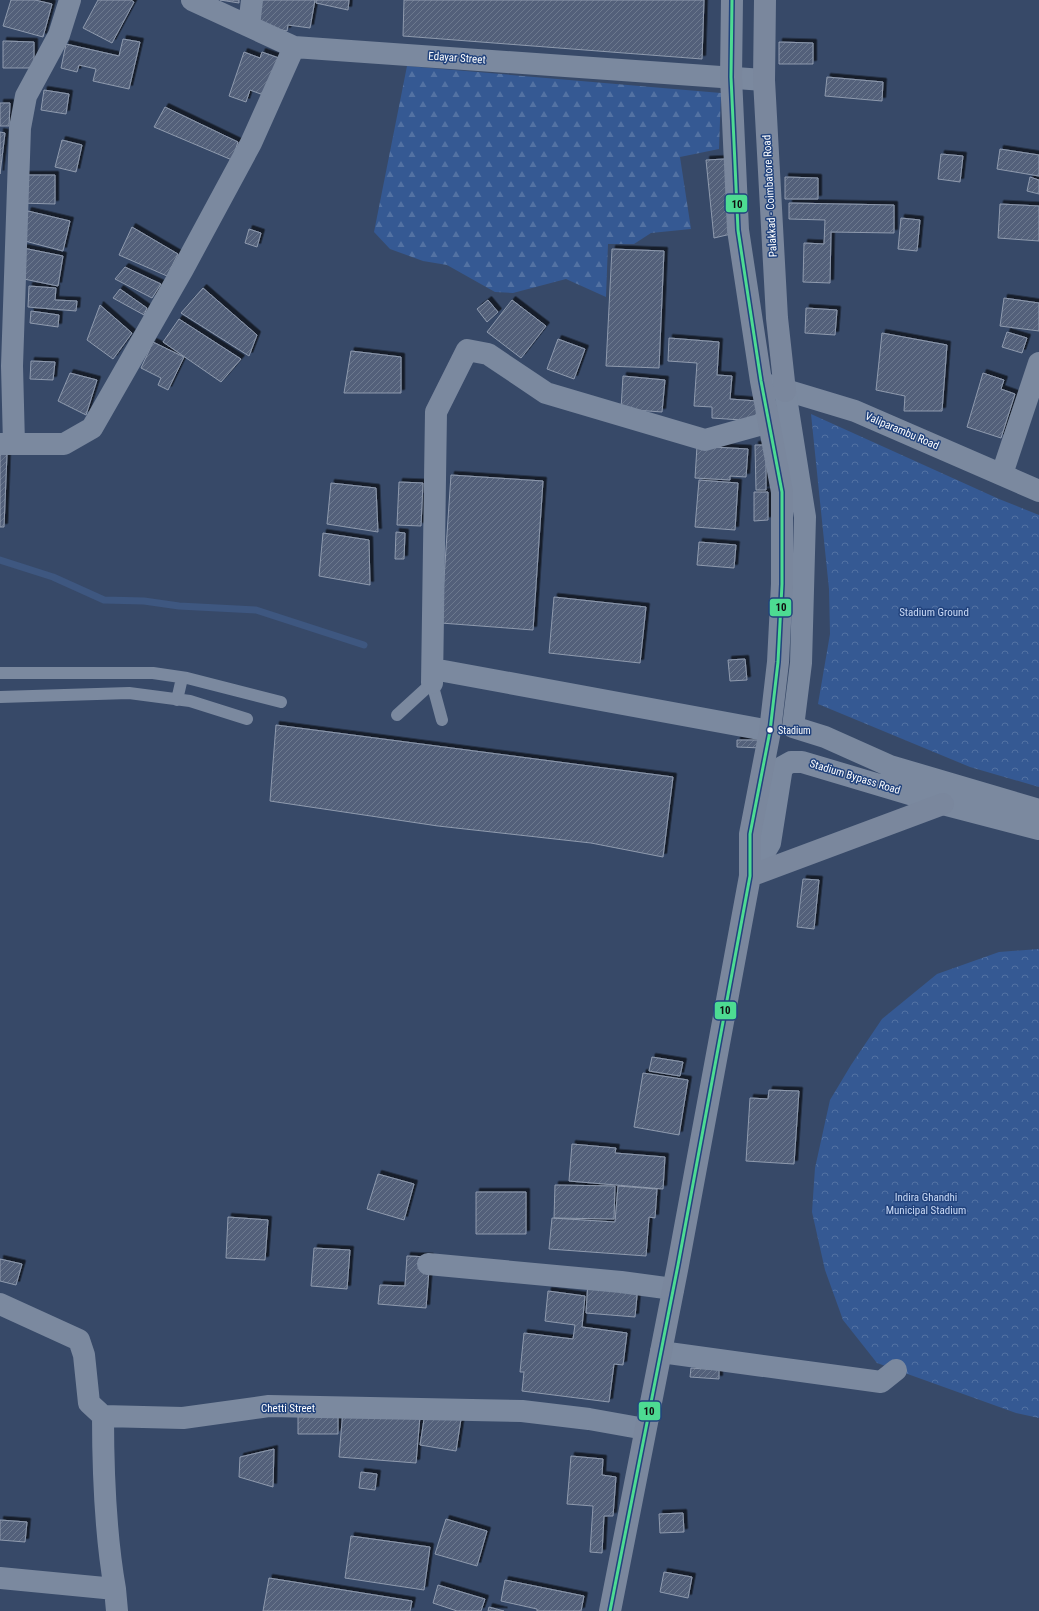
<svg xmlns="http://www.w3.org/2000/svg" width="1039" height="1611" viewBox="0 0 1039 1611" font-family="'Roboto Condensed',sans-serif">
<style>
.forest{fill:url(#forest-firs)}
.park{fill:url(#park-crowns)}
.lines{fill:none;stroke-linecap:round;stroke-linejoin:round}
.stream{stroke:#3e5780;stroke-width:7}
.building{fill:url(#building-hatch);stroke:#8f9aae;filter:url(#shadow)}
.service{stroke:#7b899f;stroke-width:12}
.minor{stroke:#7b899f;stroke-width:22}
.tertiary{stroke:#7b899f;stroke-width:22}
.primary{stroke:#7a879d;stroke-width:22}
.bus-1-casing{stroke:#22437d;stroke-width:6}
.bus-1{stroke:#4ddb92;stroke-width:3}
.bus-dot{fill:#fff;stroke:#22437d;stroke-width:1.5}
.labels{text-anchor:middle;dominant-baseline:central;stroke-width:3;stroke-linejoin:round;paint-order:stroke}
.bus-label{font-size:10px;fill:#fff;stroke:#22437d;text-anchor:start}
.street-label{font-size:11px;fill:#fff;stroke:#22437d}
.park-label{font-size:11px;fill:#c9d9f5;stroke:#22437d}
.line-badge{stroke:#22437d;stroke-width:1.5}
.pale-badge-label{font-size:11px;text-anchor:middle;font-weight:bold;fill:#111}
</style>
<defs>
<pattern id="forest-firs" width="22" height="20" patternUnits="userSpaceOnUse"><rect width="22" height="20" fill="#355993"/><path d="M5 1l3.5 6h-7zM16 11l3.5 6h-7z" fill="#5372a3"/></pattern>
<pattern id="park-crowns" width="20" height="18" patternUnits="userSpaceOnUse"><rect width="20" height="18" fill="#355993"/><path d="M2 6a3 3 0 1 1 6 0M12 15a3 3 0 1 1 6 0" fill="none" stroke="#5372a3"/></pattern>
<pattern id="building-hatch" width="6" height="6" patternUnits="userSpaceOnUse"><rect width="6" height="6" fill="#52617a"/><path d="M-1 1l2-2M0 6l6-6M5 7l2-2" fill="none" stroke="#6c798e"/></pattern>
<filter id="shadow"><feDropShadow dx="3.5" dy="-3.5" stdDeviation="0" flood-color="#0009"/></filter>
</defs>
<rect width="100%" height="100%" fill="#374968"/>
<path class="forest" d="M407,66L721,93L719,149L680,157L691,229L651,233L634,244H608L606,297L566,279L513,293L495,292L447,265L423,261L390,249L374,232Z"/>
<path class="park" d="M811,414L999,499L1039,515V787L970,767L818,704L830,634L829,589Z
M1039,949V1418L1016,1413L877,1363L843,1320L825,1270L812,1212L815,1168L830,1100L851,1065L882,1019L937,974L999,952Z"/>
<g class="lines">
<path class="stream" d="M0,560L53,577L104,600L144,601L179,606L256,610L364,645"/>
</g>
<path class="building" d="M11,0H35L52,4L43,37L3,26Z
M98,0H131L134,2L112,43L83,28Z
M220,0H239V3Z
M259,0H315L310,28L288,25L287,31L255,25Z
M316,0H349L348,10L316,3Z
M404,0H704L702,59L403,36Z
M123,39L140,42L129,89L93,81L96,69L79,65L77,72L61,68L66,44L119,56Z
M3,41L34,42V68H3Z
M779,42L813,43V64H779Z
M244,52L260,58L262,52L279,58L266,96L250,90L246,102L229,96Z
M827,77L883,82L882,101L825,96Z
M44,90L69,94L66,114L41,110Z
M0,103H10L9,126H0Z
M165,107L238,142L232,160L154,127Z
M0,132L5,133L0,174Z
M62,140L82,145L76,172L55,167Z
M1000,149L1039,155V176L997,169Z
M941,154L963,156L960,182L938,179Z
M725,159L731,234L714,238L706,160Z
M20,175H55V204L20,203Z
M785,177L818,178V199H785Z
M1030,177L1039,180V194L1027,191Z
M789,203L894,205V233L831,232L830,283L803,282L804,243L824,244L825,220L789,219Z
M1000,204L1039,206V241L998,238Z
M28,211L70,221L63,251L21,240Z
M901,218L920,220L917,251L898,249Z
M132,227L178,254L167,276L119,255Z
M249,229L261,233L257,247L245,243Z
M23,248L63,256L58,286L19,278Z
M612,249L664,251L659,368L606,366Z
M125,267L161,284L152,298L115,279Z
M29,286L56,288L55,300L77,301L76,311L28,307Z
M203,288L257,335L249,356L181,313Z
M120,289L147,308L144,315L113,298Z
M1004,298L1039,303V331L1000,326Z
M488,300L498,312L487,322L477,309Z
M512,300L546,326L521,358L487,332Z
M100,305L132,333L113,359L87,340Z
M806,308L837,310L835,335L805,333Z
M31,311L59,315L58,327L30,323Z
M179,319L241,359L221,382L163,342Z
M1007,332L1027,338L1022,353L1002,347Z
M882,333L947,345L942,411H904L905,396L876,390Z
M669,338L719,342L717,375L732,376L730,399L757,401L756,421L712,418V407L694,406L697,363L668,361Z
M558,339L585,349L574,379L547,369Z
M153,342L184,357L168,390L158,385L161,378L141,368Z
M351,351L401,357V393H344Z
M31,361L55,362L53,380L30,379Z
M70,373L97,380L86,415L58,401Z
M983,373L1004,380L1001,389L1015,394L1001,438L967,427Z
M623,376L665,380L662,412L621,409Z
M755,445H766V490H756Z
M697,446L748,449L746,477L730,476V480L695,478Z
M0,453L7,454L4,527H0Z
M451,475L543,481L533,630L441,623Z
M699,480L738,483L735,530L695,527Z
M399,482L423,483L421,526L397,525Z
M331,483L376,488L378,532L327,524Z
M754,492H768V520L754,521Z
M396,532L405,533L404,559H395Z
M323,533L369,540L370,585L319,576Z
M699,542L736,545L734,568L697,565Z
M554,597L646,607L640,663L549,653Z
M745,659L747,680L730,681L728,660Z
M276,725L673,777L663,857L591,843L438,826L270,801Z
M737,740H762V748L737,747Z
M803,879L819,880L814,929L797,927Z
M652,1057L683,1062L680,1076L649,1071Z
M643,1073L688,1080L679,1135L634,1127Z
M769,1090L799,1091L794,1164L746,1161L750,1098L768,1099Z
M572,1144L616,1148L615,1153L665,1157L663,1189L569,1181Z
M378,1174L414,1184L404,1220L367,1209Z
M555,1185L615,1186L614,1219L554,1218Z
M618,1186L657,1189L655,1218L649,1217L646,1256L549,1249L552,1218L615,1222Z
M476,1192H526V1234H476Z
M228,1217L268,1220L265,1260L226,1258Z
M314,1248L350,1250L347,1289L311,1286Z
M407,1256L430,1257L426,1308L378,1304L380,1285L405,1286Z
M0,1259L22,1264L16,1285L0,1281Z
M588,1281L638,1285L635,1317L586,1313Z
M548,1291L585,1296L582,1327L627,1333L623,1365L614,1364L609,1402L522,1391L524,1372H520L524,1333L573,1339L575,1325L545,1321Z
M691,1368L719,1370V1379L690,1377Z
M298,1410H338V1434H298Z
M343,1410L420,1416L416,1463L339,1457Z
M425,1413L461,1419L456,1451L420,1445Z
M274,1449L273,1487L239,1477L240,1457Z
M571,1456L603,1459L602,1475L616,1477L613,1516H604L602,1553L590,1552L593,1506L567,1504Z
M361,1472L377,1474L375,1490L359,1488Z
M683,1513L684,1532L660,1533L659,1514Z
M446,1519L487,1531L477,1566L435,1554Z
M0,1520L27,1522L25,1542L0,1540Z
M351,1536L430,1547L424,1590L345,1578Z
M664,1572L692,1577L688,1598L660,1592Z
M269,1578L412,1601L410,1611H263Z
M505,1580L584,1596L581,1611H537V1609L501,1601Z
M438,1585L485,1599L481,1611H457L433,1603Z
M489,1607L504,1611H488Z"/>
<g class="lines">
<path class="service" d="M0,673H153L187,678L281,702
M0,697L129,693L190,701L247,719
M177,700L182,678
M397,715L432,683L442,720"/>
<path class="minor" d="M192,0L294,47L764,80
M249,26L252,0
M769,385L855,411L1039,491
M0,444H64L92,428L183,269L251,143L294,47
M14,444L12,366L20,128L26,96L59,35L70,0
M1002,474L1039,363
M433,669L770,731
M432,683L436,412L467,350L488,354L546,393L705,440L770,422
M428,1264L621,1282L673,1289
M0,1304L79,1340L84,1355L89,1403L103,1416
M661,1352L881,1382L896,1370
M0,1578L115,1589L117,1611
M115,1589C105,1532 103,1474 103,1416L183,1418L269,1406L522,1411L589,1419L645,1429"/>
<path class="tertiary" d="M785,391L805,517L801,663L793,727L825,737L890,766L1039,810
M750,876L770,843L782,767L791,762H802L943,804L1039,829"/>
<path class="primary" d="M765,0L764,80L777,318L785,391
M750,876L943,804
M610,1611L678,1265L750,876V834L770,731L778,662L782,584V492L761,381L738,230L731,77L732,0"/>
<defs>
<path id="bus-1" d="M610,1611L678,1265L750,876V834L770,731L778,662L782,584V492L761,381L738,230L731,77L732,0"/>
</defs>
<use href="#bus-1" class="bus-1-casing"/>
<use href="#bus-1" class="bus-1"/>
</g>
<circle class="bus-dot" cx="770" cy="730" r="3.5"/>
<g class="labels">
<g class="bus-label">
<text x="778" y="730">Stadium</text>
</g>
<g class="street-label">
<text transform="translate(457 58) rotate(4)">Edayar Street</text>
<text transform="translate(770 196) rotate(-93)">Palakkad - Coimbatore Road</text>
<text transform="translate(902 431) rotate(23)">Valiparambu Road</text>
<text transform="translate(855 777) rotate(17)">Stadium Bypass Road</text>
<text x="288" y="1408">Chetti Street</text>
</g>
<g class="park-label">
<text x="934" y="612">Stadium Ground</text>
<text x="926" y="1197">Indira Ghandhi<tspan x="926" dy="13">Municipal Stadium</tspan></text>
</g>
</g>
<g class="line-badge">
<rect x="725" y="194" width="23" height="19" rx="4" fill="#4ddb92"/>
<rect x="769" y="598" width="23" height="19" rx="4" fill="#4ddb92"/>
<rect x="714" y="1001" width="23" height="19" rx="4" fill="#4ddb92"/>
<rect x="638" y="1401" width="23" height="20" rx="4" fill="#4ddb92"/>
</g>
<g class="pale-badge-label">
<text x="737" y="208">10</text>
<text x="781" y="611">10</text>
<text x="725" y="1014">10</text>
<text x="649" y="1415">10</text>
</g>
</svg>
